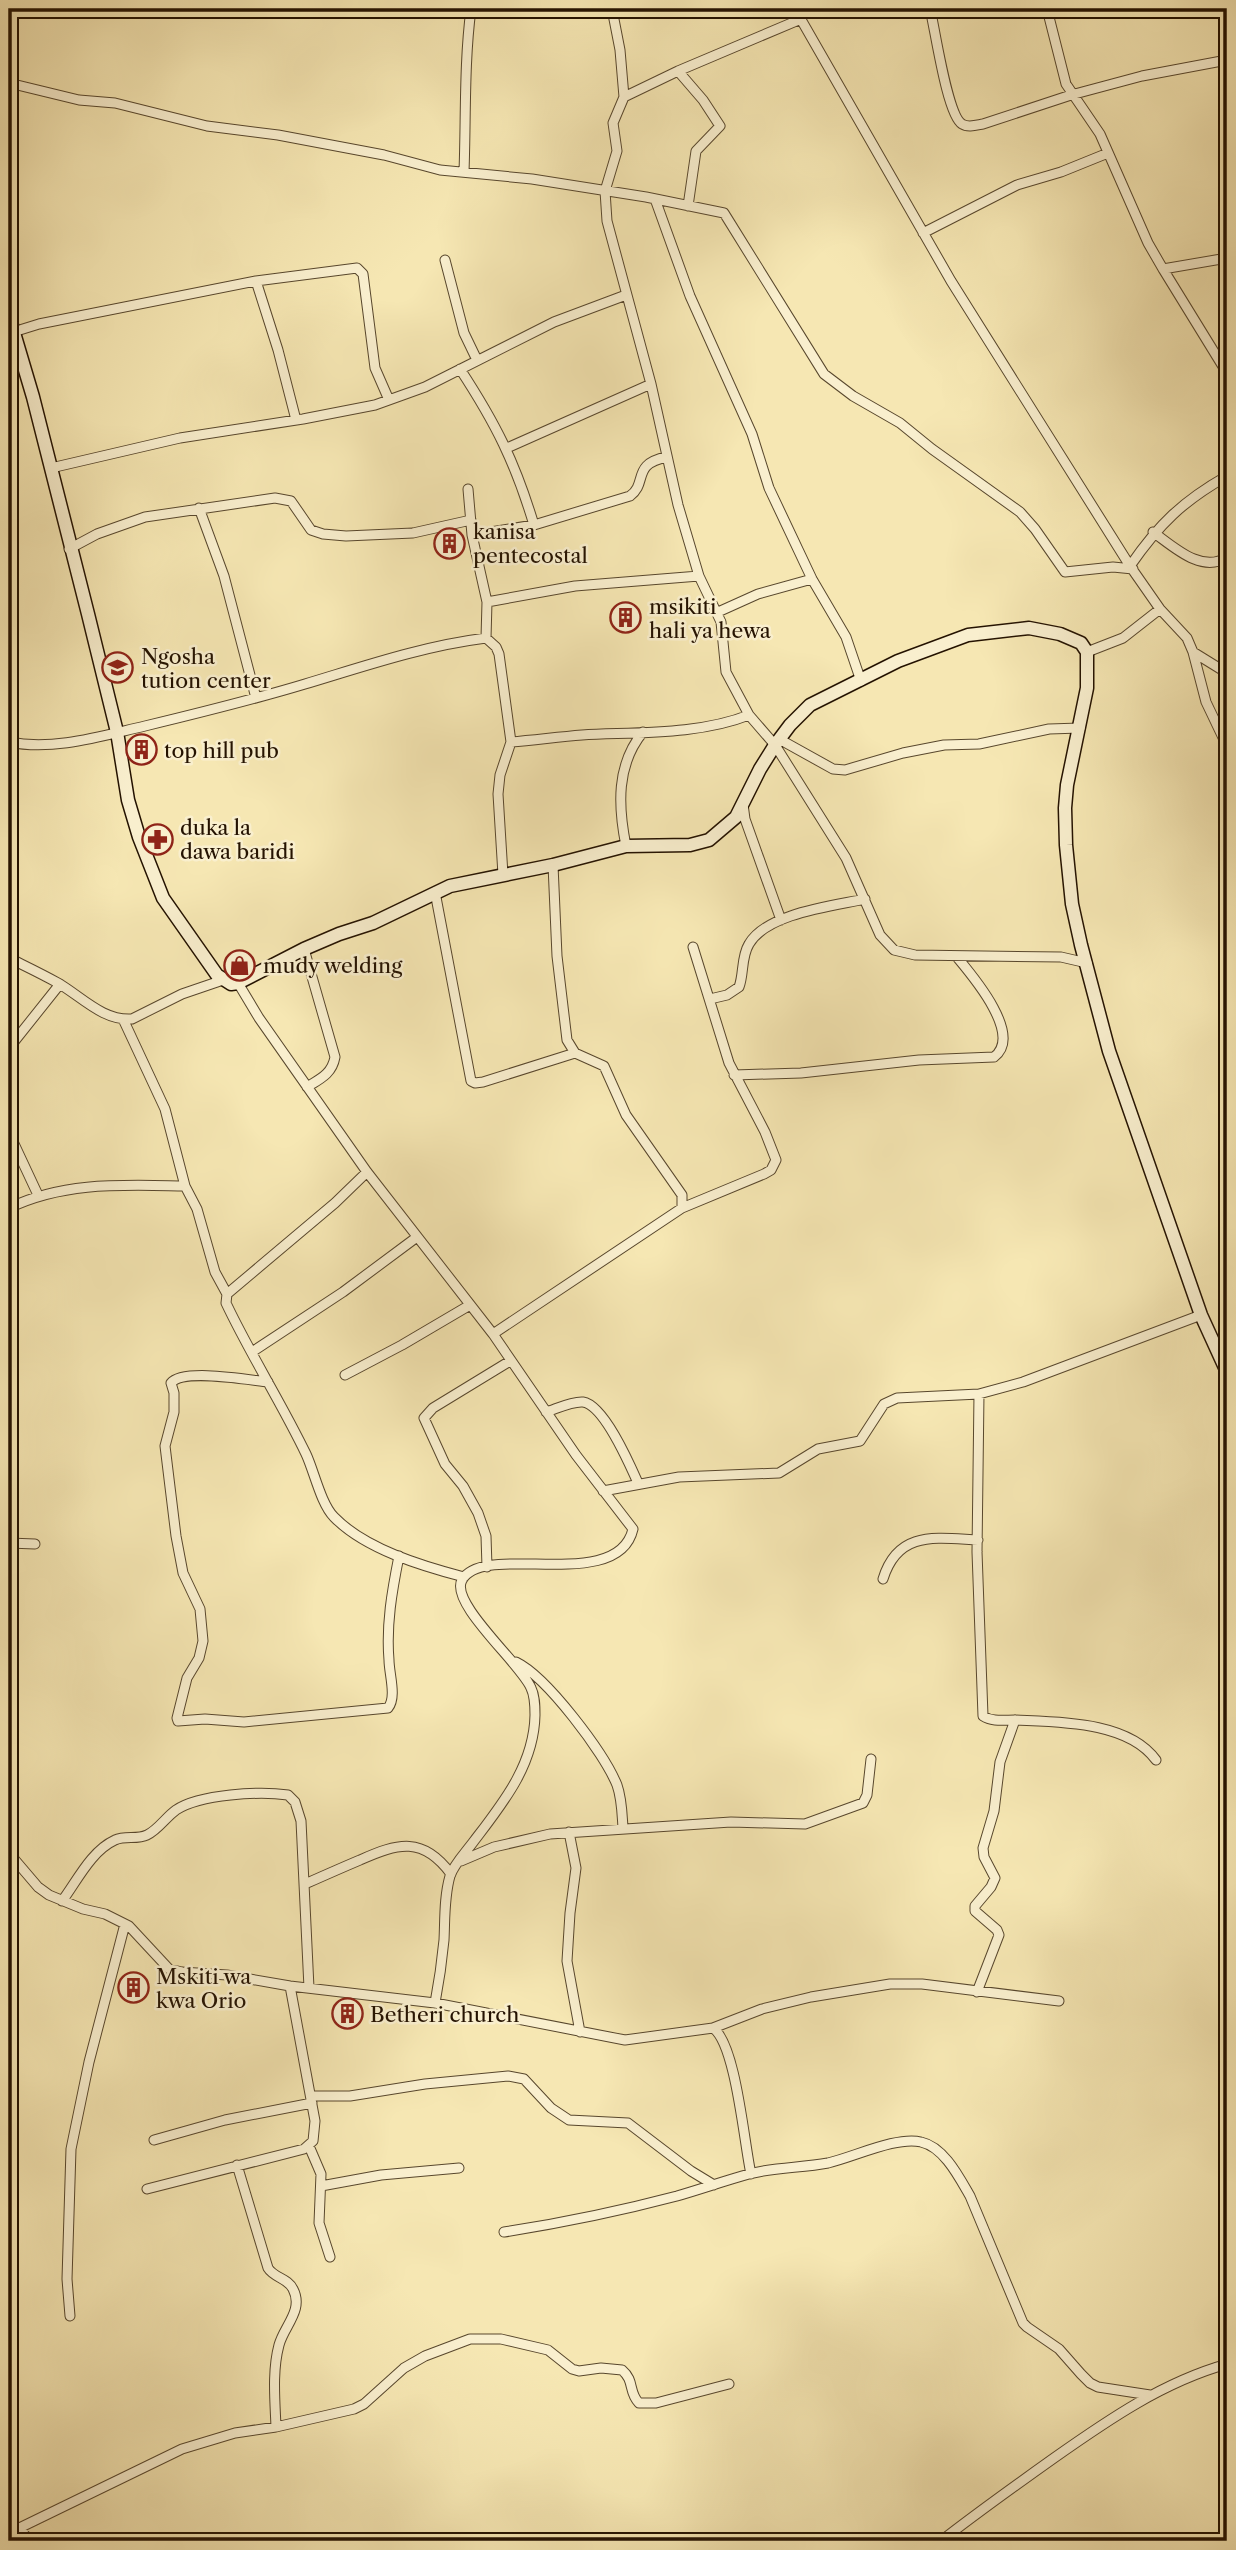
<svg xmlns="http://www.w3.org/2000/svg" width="1236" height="2550" viewBox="0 0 1236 2550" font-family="'Libre Caslon Text',serif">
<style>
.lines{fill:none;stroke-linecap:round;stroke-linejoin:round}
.street-casing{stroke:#58472d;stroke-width:11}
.secondary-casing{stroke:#241200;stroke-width:15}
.street{stroke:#f9efce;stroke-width:9}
.secondary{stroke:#f9efce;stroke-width:12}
.labels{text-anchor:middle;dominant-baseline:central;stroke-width:5;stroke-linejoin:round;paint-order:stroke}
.poi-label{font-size:21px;fill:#241200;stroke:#f9efce;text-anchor:start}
</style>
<rect width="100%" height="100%" fill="#f6e7b3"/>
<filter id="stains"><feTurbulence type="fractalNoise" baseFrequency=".00286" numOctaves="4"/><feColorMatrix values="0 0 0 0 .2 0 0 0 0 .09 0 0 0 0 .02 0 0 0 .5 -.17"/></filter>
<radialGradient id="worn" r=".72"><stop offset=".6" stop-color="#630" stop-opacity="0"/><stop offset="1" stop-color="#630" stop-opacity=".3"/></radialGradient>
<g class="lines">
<defs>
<path id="street" d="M612,9L620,50L624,97L613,123L617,151L605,191L607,221L651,384L678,505L699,576L721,622L726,672L749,715L775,745L846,858L880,935L894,950L915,955L1061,957L1087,963
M795,9L951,281L1130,566L1160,609L1187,638L1193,652L1206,702L1227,746
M930,9C935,28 947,115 962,124C968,128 977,125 983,124L1071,95L1142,76L1227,60
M1047,9L1066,84L1100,134L1148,243L1163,269L1227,373
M9,13L11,9
M678,71L703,100L720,126L696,151L688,206
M9,83L79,100L115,103L207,126L278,135L384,155L440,170L532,179L646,197L724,213L824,374L853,396L900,423L932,449L1020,512L1035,529L1065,572L1113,567L1133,569
M624,97L678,71L801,19
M464,172C466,118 464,63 471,9
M655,199L690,296L752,434L769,488L812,579L846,637L861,681
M923,233L1017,185L1061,172L1108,153
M445,260L464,333L477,360
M1163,269L1227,258
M256,281L278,350L296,420
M10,333L39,324L256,281L357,268L363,274L375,368L389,400
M460,369C496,424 515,462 534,525
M507,448L651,384
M51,468L180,438L303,419L375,405L425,387L554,322L626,295
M468,489L472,535L487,602L486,638
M199,508L224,576L256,698
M1153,532C1174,547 1202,574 1227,557
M472,535L534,525L630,496C648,483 631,464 667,457
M69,549L97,534L145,517L275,498L291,501L311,530L323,534L346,536L413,533L471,520
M1130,566C1159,524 1183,501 1227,476
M487,602L575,586L699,576
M718,612L758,594L812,579
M1087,652L1123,638L1160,609
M1193,652L1227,673
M779,739L833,769L845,770L903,753L944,745L979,744L1049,729L1080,728
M9,742C54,751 101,736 145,726C199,713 252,700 305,684C365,666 423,646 486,638L496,647L499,654L511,742L500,775L498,794L503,875
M511,742C535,740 558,737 582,735C635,732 699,735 749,715
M743,804L745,819L781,920
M626,846C618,806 616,765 643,732
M435,892L471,1081L475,1083L483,1082L575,1053
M304,949L335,1057C332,1074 320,1079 307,1087
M9,958C25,966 42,974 58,983C82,997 103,1021 132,1019L182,994L223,980
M238,983L259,1018L367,1172L493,1334L576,1455L633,1529C618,1594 484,1541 462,1580C449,1603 522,1665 531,1688C535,1696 535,1706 535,1715C534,1765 503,1803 474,1841C466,1852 454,1864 450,1876C444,1897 445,1919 444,1940C442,1961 439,1982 435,2003
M710,999L727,995L739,987C744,974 741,957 749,944C767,913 833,906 865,899
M123,1019L165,1109L185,1186L197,1209L215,1272L227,1294
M9,1048L60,984
M734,1075L801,1073L919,1060L994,1057C1024,1035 971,974 956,956
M9,1133L38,1195
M367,1172L335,1203L227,1294L226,1303C250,1354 281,1402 306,1454C314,1471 321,1504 334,1517C365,1549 422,1566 464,1577
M9,1208C65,1181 124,1185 185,1186
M682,1208L764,1174L771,1170L776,1160L765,1132L729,1063L693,947
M493,1334L682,1208V1195L626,1115L604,1066L575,1053L567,1040L557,956L553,865
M252,1352L343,1292L417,1237
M345,1375L402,1345L470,1305
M268,1382C249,1380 183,1368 171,1383L174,1393V1412L165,1446L176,1536L183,1573L200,1609L203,1641L199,1658L187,1678L177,1718L178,1721L205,1719L244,1722L388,1708C397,1697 389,1674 389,1660C386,1625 392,1591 399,1556
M979,1394L977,1552L983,1716C992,1722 1004,1720 1015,1720C1058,1722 1128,1721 1156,1760
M546,1412C556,1409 572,1401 583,1402C604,1405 630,1465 638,1483
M603,1491L679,1477L779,1473L818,1449L860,1441L884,1404L897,1398L979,1394L1023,1382L1201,1315
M9,1543L35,1544
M487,1567L486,1536L478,1513L463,1486L445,1464L424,1418L433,1408L510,1361
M883,1579C898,1530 936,1538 978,1540
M516,1662C547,1677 604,1753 617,1785C622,1799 622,1814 623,1828
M569,1832L576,1868L570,1913L567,1961L580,2032
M9,1853L38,1887L49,1895L83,1909L105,1914L129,1926L169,1969L182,1972L227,1975L290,1986L435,2003L625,2040L713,2028C736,2044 744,2143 751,2174
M461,1861L494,1847L550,1834L731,1822L805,1824L863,1803L867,1795L871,1759
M305,1884C323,1876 341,1868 360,1860C398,1843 423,1836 451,1874
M62,1901C77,1881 91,1851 115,1840C125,1835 137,1840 147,1835C158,1830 166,1817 176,1810C200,1794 260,1791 288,1795L295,1802L301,1821L309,1988
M977,1992L999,1935L997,1930L975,1911V1906L991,1887L995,1878L984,1857L983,1848L994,1811L1000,1762L1015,1720
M713,2028L762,2009L811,1997L890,1984H922L1059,2001
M311,2096H350L425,2084L508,2076L524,2079L551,2108L569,2120L628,2123L691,2171L714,2185
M154,2140L225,2120L312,2103
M309,2146L321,2174L319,2223L330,2257
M237,2165L268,2268C274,2278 288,2278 293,2289C304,2310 284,2326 279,2345C272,2371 275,2401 276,2427
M321,2186L381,2175L459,2168
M147,2189L304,2149L313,2141L315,2121L290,1986
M504,2232C562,2223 620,2211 677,2196C701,2189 724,2181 749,2174C774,2167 802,2168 828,2163C854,2157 897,2136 921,2142C944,2147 959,2177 970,2196L1023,2323L1027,2327L1059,2349L1081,2374L1090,2383L1098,2387L1150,2395
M70,2316L67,2279L71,2149L89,2062L125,1924
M19,2528L30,2541
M9,2533L182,2449L235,2433L276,2427L354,2409L364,2404L404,2368L425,2356L470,2339H501L548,2350L572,2369L579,2371L601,2368L622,2370C635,2381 628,2392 639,2403H656L729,2384
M941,2541C978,2512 1016,2485 1054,2458C1108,2420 1163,2382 1227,2364"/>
<path id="secondary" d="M9,316L33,397L88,614L117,732L128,800L139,837L163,898L217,975L231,984L238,983L304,949L339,934L373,923L450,886L553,865L626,846L690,845L709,840L736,817L760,769L775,745L790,725L810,705L898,661L968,635L1029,628L1060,634L1081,643L1087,652V688L1067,785L1065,808L1066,845L1072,904L1081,945L1109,1051L1201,1315L1227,1372"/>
</defs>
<use href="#street" class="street-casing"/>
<use href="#secondary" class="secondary-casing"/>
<use href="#street" class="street"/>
<use href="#secondary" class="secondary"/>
</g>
<defs>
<symbol id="building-ring" viewBox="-11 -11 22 22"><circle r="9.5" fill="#f9efce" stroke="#8f2418" stroke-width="1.5"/><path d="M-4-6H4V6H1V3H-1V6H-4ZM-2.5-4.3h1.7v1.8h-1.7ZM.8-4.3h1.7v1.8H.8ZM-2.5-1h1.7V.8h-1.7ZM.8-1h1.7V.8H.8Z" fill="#8f2418"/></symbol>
<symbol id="school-ring" viewBox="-11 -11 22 22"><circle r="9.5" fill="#f9efce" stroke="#8f2418" stroke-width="1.5"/><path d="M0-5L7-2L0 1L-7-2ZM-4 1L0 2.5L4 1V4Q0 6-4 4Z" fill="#8f2418"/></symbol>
<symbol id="pharmacy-ring" viewBox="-11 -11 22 22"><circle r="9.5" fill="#f9efce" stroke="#8f2418" stroke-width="1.5"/><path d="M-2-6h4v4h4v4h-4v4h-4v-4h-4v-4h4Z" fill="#8f2418"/></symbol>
<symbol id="shop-ring" viewBox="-11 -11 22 22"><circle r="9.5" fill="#f9efce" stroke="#8f2418" stroke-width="1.5"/><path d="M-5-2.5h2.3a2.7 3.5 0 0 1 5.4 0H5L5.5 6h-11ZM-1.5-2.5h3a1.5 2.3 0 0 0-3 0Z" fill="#8f2418"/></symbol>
</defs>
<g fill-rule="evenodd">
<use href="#building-ring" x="432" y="526" width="35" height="35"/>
<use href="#building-ring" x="608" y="600" width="35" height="35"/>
<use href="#school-ring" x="100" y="650" width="35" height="35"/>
<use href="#building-ring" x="124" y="732" width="35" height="35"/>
<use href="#pharmacy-ring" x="140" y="822" width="35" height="35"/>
<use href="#shop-ring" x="222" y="948" width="35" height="35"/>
<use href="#building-ring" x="116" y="1970" width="35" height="35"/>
<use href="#building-ring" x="330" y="1996" width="35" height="35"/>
</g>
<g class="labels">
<g class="poi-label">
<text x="473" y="531">kanisa<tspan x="473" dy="24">pentecostal</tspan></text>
<text x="649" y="606">msikiti<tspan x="649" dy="24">hali ya hewa</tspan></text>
<text x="141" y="656">Ngosha<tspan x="141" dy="24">tution center</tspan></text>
<text x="164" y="750">top hill pub</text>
<text x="180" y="827">duka la<tspan x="180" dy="24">dawa baridi</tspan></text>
<text x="263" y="965">mudy welding</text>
<text x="156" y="1976">Mskiti wa<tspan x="156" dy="24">kwa Orio</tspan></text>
<text x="370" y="2014">Betheri church</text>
</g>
</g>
<rect width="1236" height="2550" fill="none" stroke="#f6e7b3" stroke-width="35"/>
<rect x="10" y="10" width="1215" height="2529" fill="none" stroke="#241200" stroke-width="3.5"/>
<rect x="18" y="18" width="1201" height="2515" fill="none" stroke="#241200" stroke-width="2"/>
<rect width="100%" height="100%" filter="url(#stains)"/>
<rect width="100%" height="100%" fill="url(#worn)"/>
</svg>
